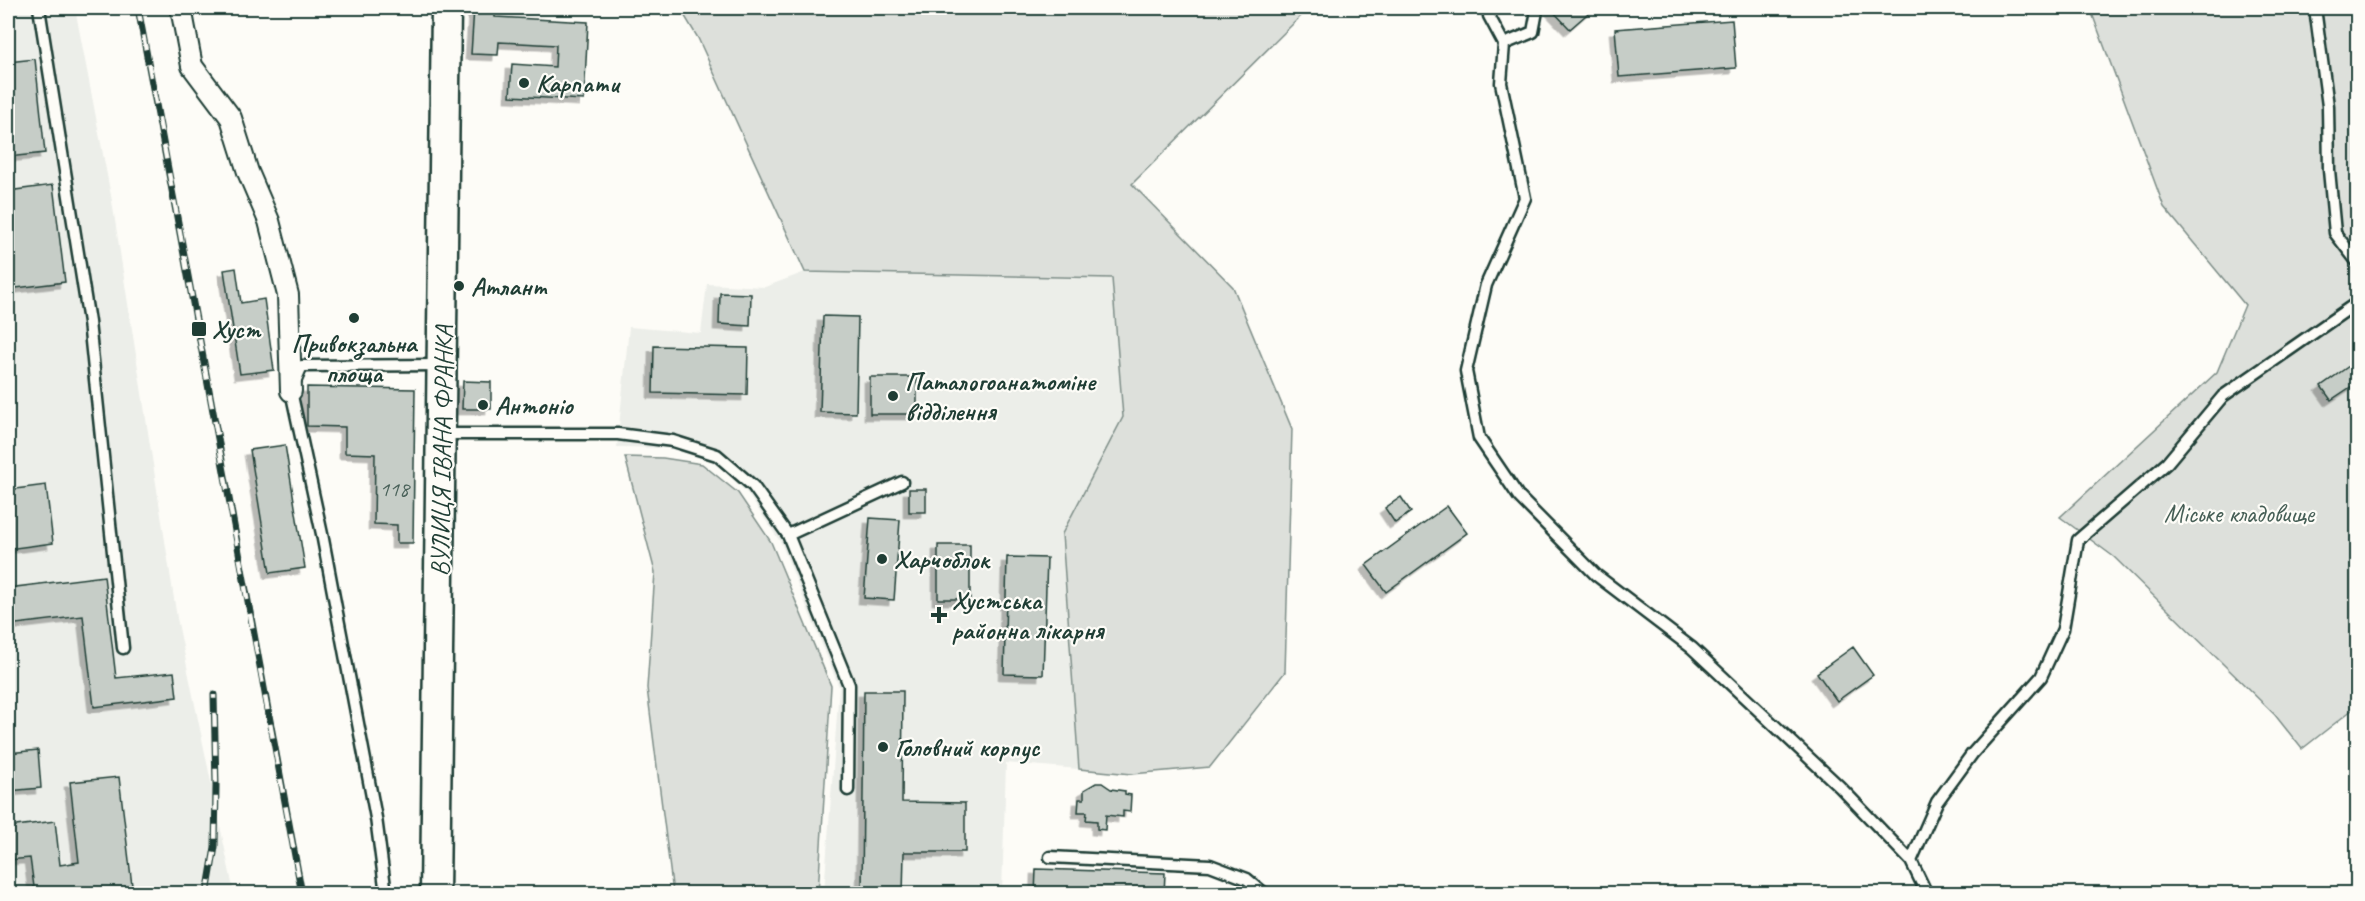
<svg xmlns="http://www.w3.org/2000/svg" width="2365" height="901" viewBox="0 0 2365 901" font-family="Caveat,sans-serif">
<style>
.built{fill:#eceee9}
.green{fill:#dde0db;stroke:#7e8e88;stroke-width:1.5}
.building{fill:#c6cdc7;stroke:#1f3d34;stroke-width:1.5;filter:url(#shadow)}
.lines{fill:none;stroke-linecap:round;stroke-linejoin:round}
.service-casing{stroke:#1f3d34;stroke-width:15}
.minor-casing{stroke:#1f3d34;stroke-width:24}
.secondary-casing{stroke:#1f3d34;stroke-width:33}
.service{stroke:#fdfcf7;stroke-width:10}
.minor{stroke:#fdfcf7;stroke-width:20}
.secondary{stroke:#fdfcf7;stroke-width:28}
.rail-casing{stroke:#1f3d34;stroke-width:7}
.rail{stroke:#fdfcf7;stroke-width:4.5;stroke-dasharray:14;stroke-linecap:butt}
.poi-dot{fill:#1f3d34;stroke:#fdfcf7;stroke-width:2}
.labels{text-anchor:middle;dominant-baseline:central;stroke-width:4.5;stroke-linejoin:round;paint-order:stroke}
.number-label{font-size:22px;fill:#496159}
.poi-label{font-size:26px;font-weight:bold;fill:#1f3d34;stroke:#fdfcf7;text-anchor:start}
.street-label{font-size:26px;fill:#1f3d34;stroke:#fdfcf7}
.park-label{font-size:26px;fill:#455e55;stroke:#fdfcf7}
</style>
<defs>
<filter id="shadow"><feDropShadow dx="-5.5" dy="5.5" stdDeviation="0" flood-color="#0004"/></filter>
</defs>
<rect width="100%" height="100%" fill="#fdfcf7"/>
<filter id="ink" filterUnits="userSpaceOnUse"><feTurbulence type="fractalNoise" baseFrequency=".0167" numOctaves="2"/><feDisplacementMap in="SourceGraphic" scale="12" xChannelSelector="R" yChannelSelector="G"/><feConvolveMatrix kernelMatrix="1 2 1 2 8 2 1 2 1" color-interpolation-filters="sRGB"/></filter>
<g filter="url(#ink)">
<path class="built" d="M8,8H75L112,201L177,618L234,893H8Z
M805,272L1112,278L1123,417L1062,534L1079,769L1006,763L1002,893H824L839,687L781,543L747,493L714,461L668,448L617,447L629,327L701,333L707,284L765,287Z"/>
<path class="green" d="M680,8H1309L1132,184L1233,287L1292,429L1285,672L1210,767L1132,774L1079,769L1062,534L1123,417L1112,278L805,272L698,38Z
M2090,8H2357V706L2302,749L2275,715L2114,557L2060,517L2217,372L2245,305L2164,207Z
M625,457L663,458L702,464L738,493L771,542L831,686L818,893H673L647,688L655,572Z"/>
<path class="building" d="M474,8H495V17L588,22L584,100L510,96L512,64L555,67L556,45L499,42L498,55L471,54Z
M1550,8H1594L1570,29Z
M1732,20L1736,68L1619,77L1615,29Z
M35,59L45,153L8,157V62Z
M53,185L65,282L8,289V191Z
M236,268L241,303L264,299L274,370L240,374L224,270Z
M720,293L751,294L750,326L719,324Z
M823,316L858,317L856,413L820,412Z
M654,346L748,348L747,395L653,393Z
M2349,366L2358,382L2331,400L2321,386Z
M870,377H917V414H870Z
M463,381L491,382V409H462Z
M307,387L415,389L413,543H397V525L374,524L375,454L345,453V427L307,426Z
M285,445L305,568L270,573L250,450Z
M46,485L53,543L8,549V490Z
M909,489H926V512H909Z
M1401,497L1411,512L1395,523L1385,508Z
M1447,506L1467,533L1386,592L1366,565Z
M870,518L900,520L894,600L864,598Z
M938,545H970V599H938Z
M1007,557L1047,558L1043,675L1004,674Z
M104,576L116,678L174,672L177,697L94,707L83,616L8,625V588Z
M1853,647L1873,675L1837,701L1817,673Z
M864,691H903L902,802L965,803V852H904L903,894H862Z
M38,750L41,788L8,791V753Z
M119,777L133,894H35L30,858L8,860V827L55,821L60,865L79,862L70,782Z
M1096,783H1102L1111,789L1125,791V794L1131,795L1130,812L1123,811V817L1106,815L1105,830L1097,829V821L1086,820L1087,812H1078L1079,799H1084V790Z
M1036,869L1165,873L1164,894H1035Z"/>
<g class="lines">
<defs>
<path id="service" d="M39,8L89,322L123,648
M1489,8V16L1504,44L1501,83L1525,198L1486,285L1466,371L1479,438L1519,497L1596,575L1692,648L1840,787L1911,861L1927,894
M2315,8L2328,106L2329,170L2335,233L2358,263
M1504,44L1533,32L1537,11L1534,8
M442,434H618L673,441L717,455L753,486L788,535L849,685L848,790
M788,535L902,482
M1050,857L1210,865L1247,879L1265,894
M1911,861L1937,802L1972,754L2041,677L2063,629L2078,540L2167,463L2223,396L2358,302
M386,894L376,818L322,534L291,391L302,366L440,365"/>
<path id="minor" d="M181,8L192,66L231,118L248,172L269,221L288,295L291,391"/>
<path id="secondary" d="M435,894L446,8"/>
</defs>
<use href="#service" class="service-casing"/>
<use href="#minor" class="minor-casing"/>
<use href="#secondary" class="secondary-casing"/>
<use href="#service" class="service"/>
<use href="#minor" class="minor"/>
<use href="#secondary" class="secondary"/>
<defs>
<path id="rail" d="M138,8C194,303 246,598 302,894
M207,894L215,847L216,786L214,695"/>
</defs>
<use href="#rail" class="rail-casing"/>
<use href="#rail" class="rail"/>
</g>
</g>
<g class="poi-dot">
<circle cx="524" cy="83" r="6"/>
<circle cx="459" cy="286" r="6"/>
<circle cx="354" cy="318" r="6"/>
<rect x="191" y="321" width="16" height="16" rx="3"/>
<circle cx="893" cy="396" r="6"/>
<circle cx="483" cy="405" r="6"/>
<circle cx="882" cy="559" r="6"/>
<path d="M936 606h6v6h6v6h-6v6h-6v-6h-6v-6h6z"/>
<circle cx="883" cy="747" r="6"/>
</g>
<g class="labels">
<g class="number-label">
<text x="394" y="489">118</text>
</g>
<g class="poi-label">
<text x="536" y="83">Карпати</text>
<text x="471" y="286">Атлант</text>
<text x="212" y="329">Хуст</text>
<text x="354" y="343" text-anchor="middle">Привокзальна<tspan x="354" dy="30">площа</tspan></text>
<text x="905" y="381">Паталогоанатоміне<tspan x="905" dy="30">відділення</tspan></text>
<text x="495" y="405">Антоніо</text>
<text x="894" y="559">Харчоблок</text>
<text x="952" y="600">Хустська<tspan x="952" dy="30">районна лікарня</tspan></text>
<text x="895" y="747">Головний корпус</text>
</g>
<g class="street-label">
<text transform="translate(442 451) rotate(-89)">ВУЛИЦЯ ІВАНА ФРАНКА</text>
</g>
<g class="park-label">
<text x="2239" y="513">Міське кладовище</text>
</g>
</g>
<rect width="2365" height="901" fill="none" stroke="#fdfcf7" stroke-width="30"/>
<rect x="15" y="15" width="2335" height="871" fill="none" stroke="#1f3d34" stroke-width="2" filter="url(#ink)"/>
</svg>
